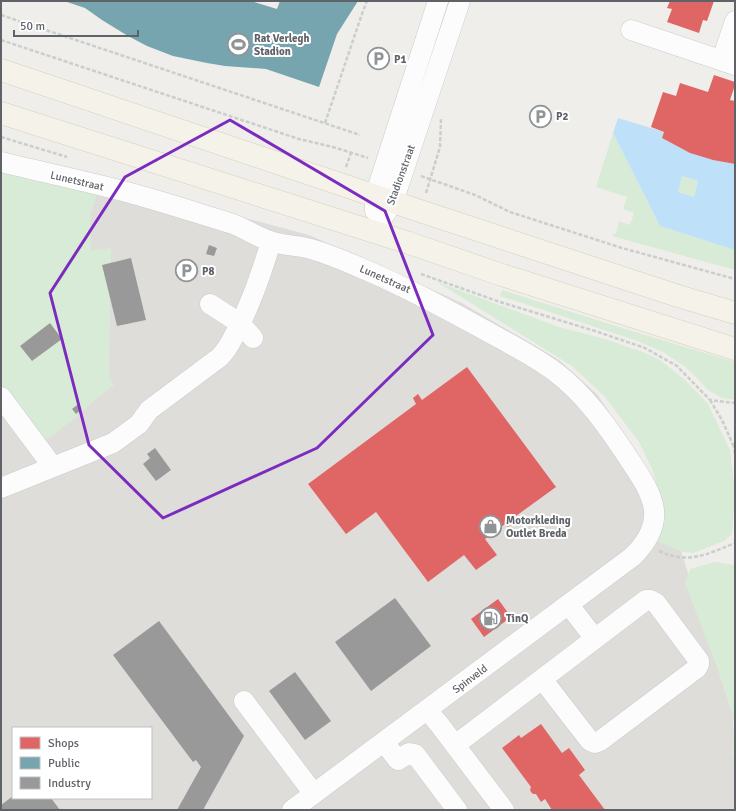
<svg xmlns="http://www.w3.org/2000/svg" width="736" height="811" viewBox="0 0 736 811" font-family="Signika,sans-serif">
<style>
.industrial{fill:#dfddda;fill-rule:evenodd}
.green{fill:#d8ebd6}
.water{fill:#bfe0f9;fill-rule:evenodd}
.shops{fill:#e06666}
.public{fill:#76a5af}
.industry{fill:#999}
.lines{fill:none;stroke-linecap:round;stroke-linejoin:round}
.minor-casing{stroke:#cbcccc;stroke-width:21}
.major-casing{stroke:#d7ceb8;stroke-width:23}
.path{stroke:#cacfcc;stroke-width:2.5;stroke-dasharray:4 2;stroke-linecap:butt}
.minor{stroke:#fdfcfc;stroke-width:20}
.major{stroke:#f4f2e9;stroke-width:22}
.marked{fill:none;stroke:#7b2cbf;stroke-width:3;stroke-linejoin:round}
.labels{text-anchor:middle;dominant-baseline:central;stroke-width:4;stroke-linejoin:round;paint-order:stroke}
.poi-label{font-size:11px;font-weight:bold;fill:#5f6368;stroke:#fff;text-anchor:start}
.street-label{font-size:11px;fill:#5f6368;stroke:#fff}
</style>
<rect width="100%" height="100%" fill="#efeeea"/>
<path class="industrial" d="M1,153L309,235L462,303L559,360L597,394L662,491L733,715L735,810H1ZM13,728H151V798H13Z"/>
<path class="green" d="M613,133L660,226L735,250V270L612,236L616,233L619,221L630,225L634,213L623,209L627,197L596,187Z
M1,170L97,194L90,215L91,251L111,248L109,378L114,385L101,395L74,419L42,443L1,387Z
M682,176L698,181L694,197L678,192Z
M437,282L559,327L605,339L643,352L660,360L685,380L708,404L730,450L735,493L732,534L724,541L701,550L693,553L684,552L656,541L662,502L653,471L639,442L605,397L572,366Z
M502,290L622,328L735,362V400L722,398L708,390L696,377L683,365L663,352L635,340L500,296Z
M715,562L734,565L735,567V764L732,753L734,724L733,715L717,667L685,583L690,569Z"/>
<path class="water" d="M618,118L664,132L662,138C687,152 707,160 735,164V250L660,226L613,133ZM682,176L698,181L694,197L678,192Z"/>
<path class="shops" d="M670,1H714L707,21L703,20L699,33L667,22L672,9L667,8Z
M714,75L735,82V85L730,100L735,101V164L713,160L690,153L662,138L664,132L651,127L663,92L676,96L680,83L708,92Z
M467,367L556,487L516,516L518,520L508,527L505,524L485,539L497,555L476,570L464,555L428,582L376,512L346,534L308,484L416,404L413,398L418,394L422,400Z
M498,599L511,617L484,637L471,619Z
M541,724L562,753L569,748L585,770L579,775L605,810H552L545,799L541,802L536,794H533L531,792L530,790L531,787L502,748L519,735L521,738Z"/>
<path class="public" d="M64,1H251L277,9L280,1H358L337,34L319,87L266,69L225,66L207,63L173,56L147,46L128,36L102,20L85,8Z"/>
<path class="industry" d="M209,245L217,248L214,256L206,254Z
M131,258L146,320L117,326L102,265Z
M50,323L62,339L32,361L20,346Z
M77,405L81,410L76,414L72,409Z
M155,448L171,470L156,481L143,464L150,458L147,454Z
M395,598L431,646L371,691L335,642Z
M159,621L244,736L203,810H177L201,767L196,760L193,762L113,655Z
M295,672L331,721L305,740L269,691Z
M13,796V798H51L60,810H1V805Z"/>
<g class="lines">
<defs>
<path id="minor" d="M631,30L735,65
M722,60L735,21
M1,162C45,173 90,182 134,194C167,203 200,214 233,224C246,229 257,237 270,241C284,246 298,245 311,249C328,254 345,261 361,268C402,285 441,306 479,327C504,341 531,354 554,371C585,394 608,427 629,459C654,496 669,521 632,557L292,810
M375,211V196L438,1
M374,231L393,202L460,1
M210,304L241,324L253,338
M1,397L53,467
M1,488L113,443L139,424L149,410L220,357C227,350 231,342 235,334C251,304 261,274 271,242
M569,605L595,639
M244,701L314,794
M427,710L439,724L504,810
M384,742L397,759L398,760L409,753L415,754L457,810
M455,745L471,733L646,600H650L656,603L699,661V664L697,668L600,741L595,743L590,741L542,679"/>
<path id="major" d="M1,70L420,211L678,296L735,313
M1,113L409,243L502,275L735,349"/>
</defs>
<use href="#minor" class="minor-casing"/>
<use href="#major" class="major-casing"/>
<path class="path" d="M1,15L360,135
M1,40L299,139L333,147L368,158
M325,123L363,11L367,1
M1,137L67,157
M346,167L351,153
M421,176L475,195L510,212L622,248L735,279
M426,193L440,147L441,118
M421,274L500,302L595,331L645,348L677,366L710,400L735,403
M710,400L722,420L734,447
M735,444L734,447L735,454
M659,551C689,565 707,554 735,543"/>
<use href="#minor" class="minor"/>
<use href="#major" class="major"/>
</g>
<path class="marked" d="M230,120L385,211L433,335L317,448L163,518L89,445L50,293L125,177Z"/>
<defs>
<symbol id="stadium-ring" viewBox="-11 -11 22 22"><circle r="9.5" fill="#fff" stroke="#919496" stroke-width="1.5"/><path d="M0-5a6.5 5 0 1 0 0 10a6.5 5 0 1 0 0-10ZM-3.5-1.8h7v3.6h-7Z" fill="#919496"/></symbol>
<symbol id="parking-ring" viewBox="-11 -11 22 22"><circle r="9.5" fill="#fff" stroke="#919496" stroke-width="1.5"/><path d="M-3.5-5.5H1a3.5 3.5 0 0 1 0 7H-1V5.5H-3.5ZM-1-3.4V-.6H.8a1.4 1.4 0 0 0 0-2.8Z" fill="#919496"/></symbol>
<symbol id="shop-ring" viewBox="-11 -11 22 22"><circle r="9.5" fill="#fff" stroke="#919496" stroke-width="1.5"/><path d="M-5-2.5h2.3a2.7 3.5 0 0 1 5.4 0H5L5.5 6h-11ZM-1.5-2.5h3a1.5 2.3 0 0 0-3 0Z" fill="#919496"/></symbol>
<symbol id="fuel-ring" viewBox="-11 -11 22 22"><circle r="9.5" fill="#fff" stroke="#919496" stroke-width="1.5"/><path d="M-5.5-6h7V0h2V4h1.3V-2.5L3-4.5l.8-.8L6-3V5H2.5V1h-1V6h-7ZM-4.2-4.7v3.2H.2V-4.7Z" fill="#919496"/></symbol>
</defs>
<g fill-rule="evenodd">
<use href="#stadium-ring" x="226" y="32" width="25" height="25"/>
<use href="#parking-ring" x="366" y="46" width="25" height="25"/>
<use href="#parking-ring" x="528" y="104" width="25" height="25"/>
<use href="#parking-ring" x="174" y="258" width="25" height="25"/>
<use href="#shop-ring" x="478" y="514" width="25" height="25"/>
<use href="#fuel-ring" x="478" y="606" width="25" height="25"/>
</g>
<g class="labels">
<g class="poi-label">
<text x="254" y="38">Rat Verlegh<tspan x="254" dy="13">Stadion</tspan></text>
<text x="394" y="59">P1</text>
<text x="556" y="116">P2</text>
<text x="202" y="271">P8</text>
<text x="506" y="520">Motorkleding<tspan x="506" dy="13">Outlet Breda</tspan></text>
<text x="506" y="618">TinQ</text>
</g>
<g class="street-label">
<text transform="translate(401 175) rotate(-70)">Stadionstraat</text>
<text transform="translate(77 181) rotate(13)">Lunetstraat</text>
<text transform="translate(385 279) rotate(24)">Lunetstraat</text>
<text transform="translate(470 679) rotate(-37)">Spinveld</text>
</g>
</g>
<rect width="736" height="811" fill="none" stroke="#5f6368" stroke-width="4"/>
<rect x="12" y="727" width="140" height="72" fill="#ffffff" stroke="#bfc1c3"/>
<rect x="20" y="737" width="20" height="12" fill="#e06666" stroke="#bfc1c3"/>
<text x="48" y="747" font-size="12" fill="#5f6368">Shops</text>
<rect x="20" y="757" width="20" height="12" fill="#76a5af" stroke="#bfc1c3"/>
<text x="48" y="767" font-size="12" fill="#5f6368">Public</text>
<rect x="20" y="777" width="20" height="12" fill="#999999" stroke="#bfc1c3"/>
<text x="48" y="787" font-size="12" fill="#5f6368">Industry</text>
<path d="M14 30v6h124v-6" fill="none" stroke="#5f6368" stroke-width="2"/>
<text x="20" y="30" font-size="12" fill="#5f6368" stroke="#ffffff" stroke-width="3" paint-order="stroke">50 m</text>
</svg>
